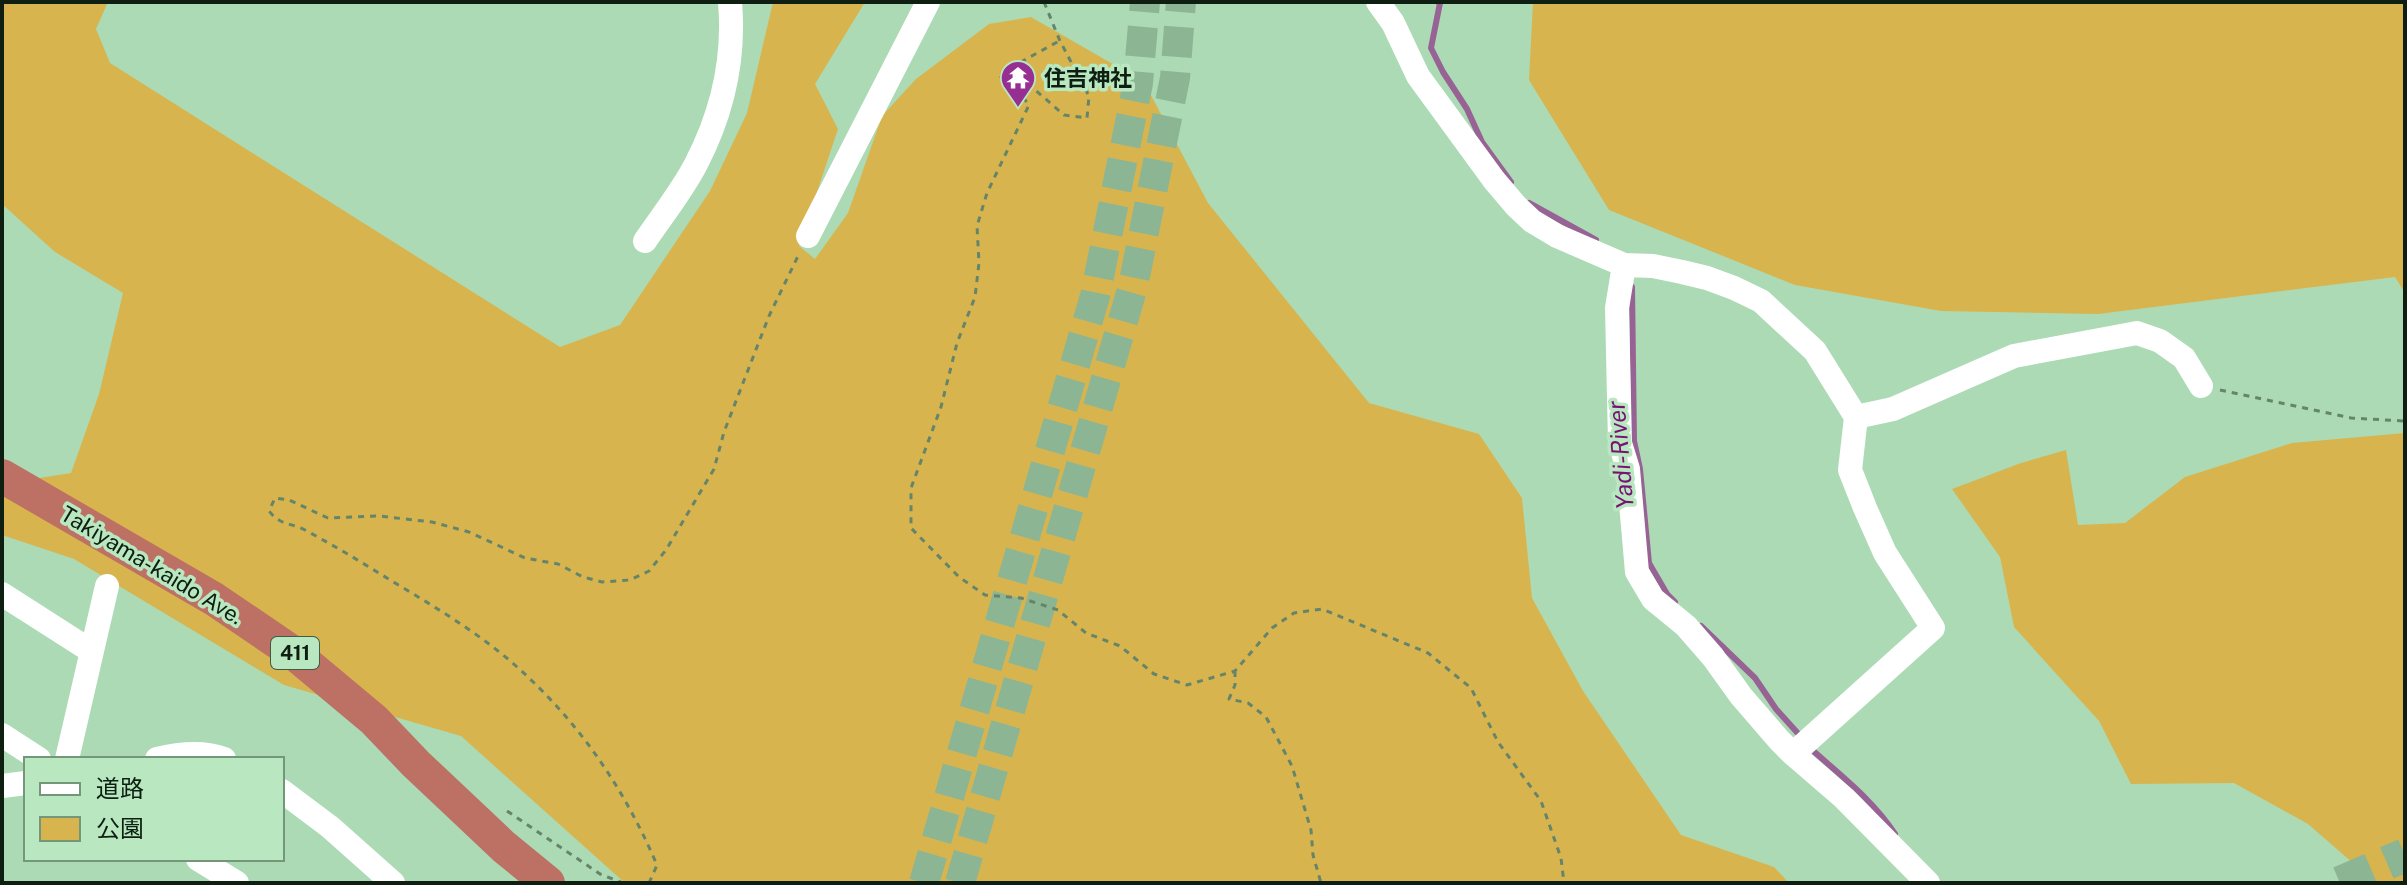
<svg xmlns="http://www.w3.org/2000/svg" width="2407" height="885" viewBox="0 0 2407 885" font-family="'Public Sans','Noto Sans JP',sans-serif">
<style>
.green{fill:#d8b44e}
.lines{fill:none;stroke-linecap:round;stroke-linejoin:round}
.stream{stroke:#976394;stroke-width:6}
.major-tunnel{stroke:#8cb594;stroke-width:30;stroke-dasharray:30 15;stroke-linecap:butt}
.highway-tunnel{stroke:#8cb594;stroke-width:34;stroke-dasharray:34 17;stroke-linecap:butt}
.path{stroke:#64856a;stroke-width:3;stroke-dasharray:6 6;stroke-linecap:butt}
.minor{stroke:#fff;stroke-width:24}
.highway{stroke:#bd7064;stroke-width:34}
.labels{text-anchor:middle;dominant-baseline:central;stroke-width:7;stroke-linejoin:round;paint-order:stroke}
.shield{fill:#b8e7c0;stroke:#415b46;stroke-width:2}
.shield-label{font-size:20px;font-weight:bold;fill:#0e1f12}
.poi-label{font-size:22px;font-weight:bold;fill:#0e1f12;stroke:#b8e7c0;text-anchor:start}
.street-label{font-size:22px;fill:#0e1f12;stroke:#b8e7c0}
.water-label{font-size:24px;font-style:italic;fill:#771173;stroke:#b8e7c0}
</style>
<rect width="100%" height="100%" fill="#acdab4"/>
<path class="green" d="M2,2H108L96,29L110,63L560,347L620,325L710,191L747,113L773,2H865L815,84L838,129L799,246L815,259L848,213L882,116L916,79L989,24L1031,17L1144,82L1208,203L1369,403L1479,434L1522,498L1532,598L1583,691L1681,835L1774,867L1789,883H625L461,736L284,685L74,559L2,535V484L71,473L99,394L123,293L55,252L2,204Z
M1533,2H2405V293L2395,277L2098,314L1941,311L1795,285L1609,210L1529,80Z
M2405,433V883H2376L2308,824L2234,783L2131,784L2099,721L2014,627L2000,557L1952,489L2021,463L2066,450L2078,525L2125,523L2185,477L2292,443Z"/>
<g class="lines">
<path class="stream" d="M1438,2L1440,3L1431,48L1443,72L1467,109L1482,142L1511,182
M1529,203L1596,240
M1632,287L1634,441L1640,469L1649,563L1667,594L1675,602
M1701,626L1755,678L1776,709L1803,739
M1810,748C1840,775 1873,800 1895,834"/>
<path class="major-tunnel" d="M924,883L1095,296L1138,83L1145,2
M960,883L1133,286L1175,78L1181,2"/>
<path class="highway-tunnel" d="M2340,883L2405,855"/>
<path class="path" d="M1044,2L1060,41L1089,96L1087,118L1064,115L1010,68L1001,77L1019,92L1029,105L987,193L977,226L979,263L975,297L957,343L941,407L911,488V528L959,577L985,595L1021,598L1058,610L1086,633L1120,646L1154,674L1187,685L1235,671L1272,628L1294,613L1322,609L1428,653L1471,688L1498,742L1541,801L1561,858L1564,883
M1010,68L1059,41
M2220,390L2351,418L2405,421
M1235,671V685L1229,699L1248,703L1266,717L1292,766L1311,830L1313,855L1321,883
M507,811L600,874L623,883
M649,883L657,865C624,788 579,722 516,666C472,627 419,598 369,567C348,554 327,542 305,530C289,522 281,526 269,511L275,498L289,500L328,518L379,516L432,522L469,532L525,558L558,564L583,577L602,582L630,580L649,571L666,550L714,469L724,432L769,316L799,254"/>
<path class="minor" d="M1378,2L1393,23L1418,76L1494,180L1516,206L1532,221L1557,236L1624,265L1653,266L1682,272L1707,278L1734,288L1761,301L1815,351L1856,417L1850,470L1865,508L1885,553L1933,628L1793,754
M808,236L928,2
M645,241C662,216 682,191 696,164C723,112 735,60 730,2
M1624,265L1617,308L1620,443L1628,469L1637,572L1653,599L1686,626L1713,657L1741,696L1779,740L1793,754L1844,798L1928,883
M1856,417L1893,409L2014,356L2137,333L2160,341L2184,358L2201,386
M2,594L91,651
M2,735L39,759
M67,759L107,586
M157,759C178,754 203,751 224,759
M2,786L26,783
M282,791L330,827L393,883
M198,859L237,883"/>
<path class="highway" d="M2,476L214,599L295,654L374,720L416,764L504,847L548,883"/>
</g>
<defs>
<symbol id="temple-pin" viewBox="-11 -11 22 30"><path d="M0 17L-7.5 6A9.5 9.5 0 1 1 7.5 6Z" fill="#972f92" stroke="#b8e7c0"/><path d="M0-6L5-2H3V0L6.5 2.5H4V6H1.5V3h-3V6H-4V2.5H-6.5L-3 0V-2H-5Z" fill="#fff"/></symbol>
</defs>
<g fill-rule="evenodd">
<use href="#temple-pin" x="998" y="58" width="40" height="54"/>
</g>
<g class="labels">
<rect class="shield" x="271" y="637" width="48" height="32" rx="6"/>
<g class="shield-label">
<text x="295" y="653">411</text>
</g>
<g class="poi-label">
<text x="1044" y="78">住吉神社</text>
</g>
<g class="street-label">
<text transform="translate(152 565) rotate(31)">Takiyama-kaido Ave.</text>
</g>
<g class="water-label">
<text transform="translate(1620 455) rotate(-95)">Yadi-River</text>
</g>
</g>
<rect width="2407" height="885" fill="none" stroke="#0e1f12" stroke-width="8"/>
<rect x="24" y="757" width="260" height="104" fill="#b8e7c0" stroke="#74977a" stroke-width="2"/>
<rect x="40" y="783" width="40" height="12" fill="#ffffff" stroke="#74977a" stroke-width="2"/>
<text x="96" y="797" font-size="24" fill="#0e1f12">道路</text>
<rect x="40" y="817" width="40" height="24" fill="#d8b44e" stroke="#74977a" stroke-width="2"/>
<text x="96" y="837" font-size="24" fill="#0e1f12">公園</text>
</svg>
